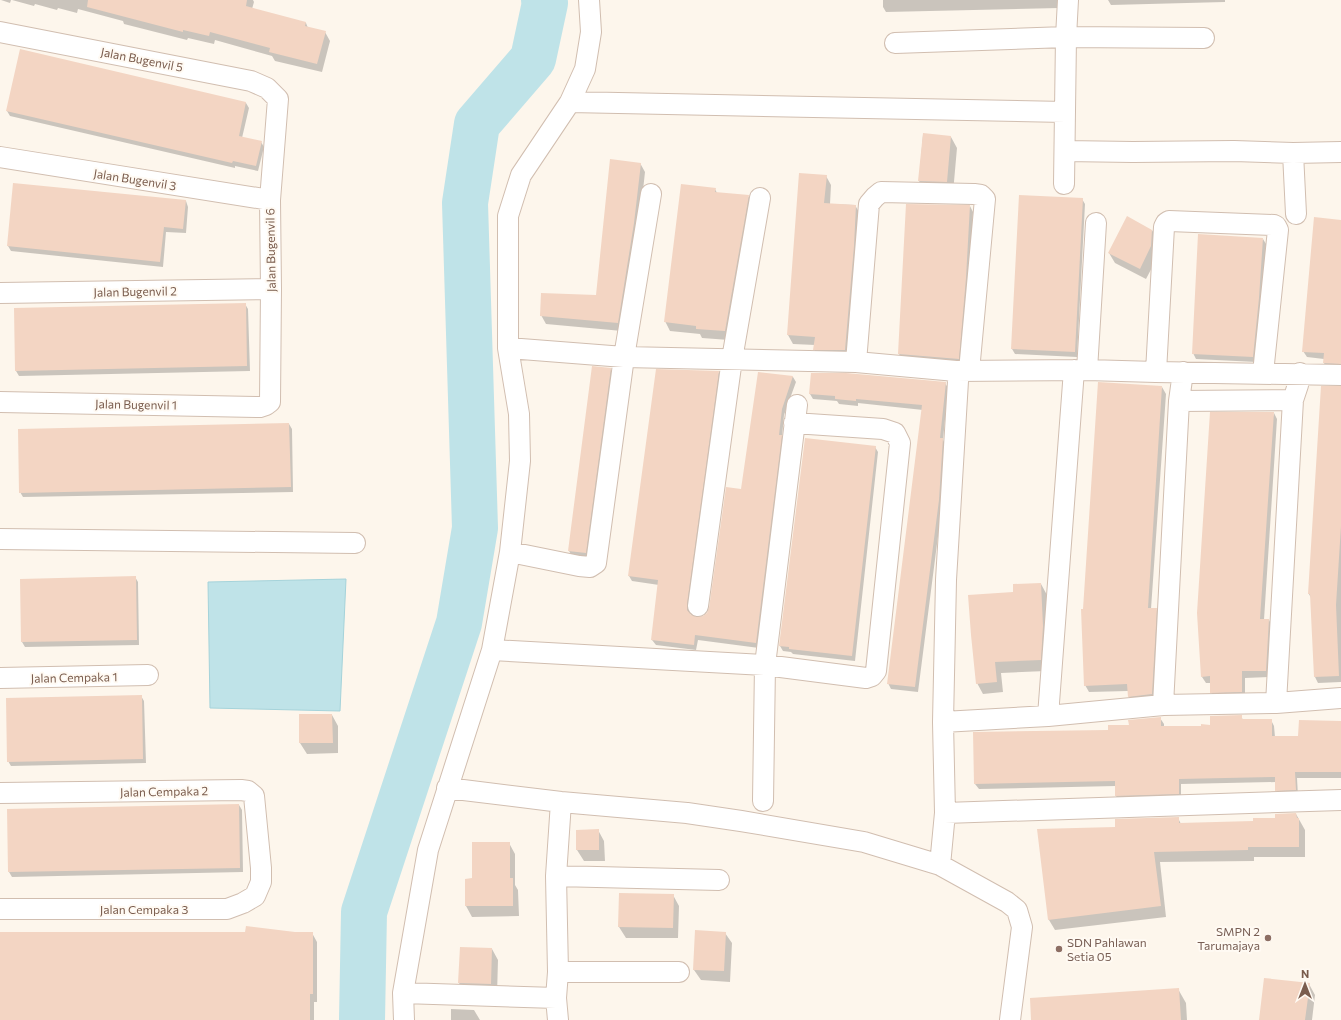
<svg xmlns="http://www.w3.org/2000/svg" width="1341" height="1020" viewBox="0 0 1341 1020" font-family="Commissioner,sans-serif">
<style>
.water{fill:#bfe3e8;stroke:#a5d3da}
.shadow{fill:#0003}
.lines{fill:none;stroke-linecap:round;stroke-linejoin:round}
.river{stroke:#bfe3e8;stroke-width:46}
.building{fill:#f3d5c3}
.minor-casing{stroke:#d1beb0;stroke-width:22}
.minor{stroke:#fff;stroke-width:20}
.education-dot{fill:#8d6e63;stroke:#fffaf3;stroke-width:1.5}
.labels{text-anchor:middle;dominant-baseline:central;stroke-width:4;stroke-linejoin:round;paint-order:stroke}
.street-label{font-size:12px;fill:#7a5c4d;stroke:#fffaf3}
.education-label{font-size:12px;fill:#785e54;stroke:#fffaf3;text-anchor:end}
</style>
<rect width="100%" height="100%" fill="#fdf6ec"/>
<path class="water" d="M346,579L340,711L210,708L208,582Z"/>
<path class="shadow" d="M1,0H11L10,3Z
M12,0H253L254,2L252,9L306,23L308,28L325,32L330,41L322,72L275,61L272,56L215,40L214,44L188,38L187,40L124,24L123,21L78,9L77,13L58,8L57,10L35,4L34,6Z
M883,0H1059V8L886,12L883,7Z
M1108,0H1225V2L1111,5Z
M246,103L249,108L242,138L261,142L264,147L258,171L235,166V168L10,116L7,111Z
M923,135L951,137L957,148L953,193L925,192L919,181Z
M640,163L645,172L640,218L622,331L546,324L541,315L597,296Z
M826,176L831,185L830,204L855,205L860,214L850,359L819,358L814,349L815,345L793,344L788,335Z
M715,189L717,193L748,196L754,205L729,340L702,338L700,334L670,331L665,321Z
M1082,199L1085,204L1077,357L1015,354L1012,349Z
M186,201L188,207L186,233L166,232L163,267L11,251L8,246Z
M970,206L973,212L969,283L961,364L902,359L899,354Z
M1341,221V369H1327L1324,363V359L1307,357L1303,351Z
M1152,230L1158,241L1157,258L1146,279L1115,263L1109,253Z
M1263,239L1266,244L1262,303L1256,362L1196,359L1193,353Z
M245,304L248,309L250,371L19,376L16,371L15,309Z
M610,368L613,374L588,558L572,556L569,551Z
M718,372L721,377L689,611L690,615L697,618L703,617L708,613L742,490L759,373L793,377L796,382L784,415L782,437L784,442L759,648L698,640L696,650L656,645L652,640L659,585L632,581L629,576Z
M945,383L948,388L943,440L945,444L942,505L918,692L891,689L888,683L923,410L858,403V406L839,404L837,401L813,399L810,394Z
M1162,387L1166,394L1151,609H1156L1160,616L1155,701L1132,703L1129,697L1128,691L1089,692L1085,685L1084,610Z
M1341,388V682L1318,683L1315,677L1311,598L1309,594Z
M1274,413L1277,419L1264,620H1269L1272,626L1269,677L1245,678V698L1215,699L1211,692V683H1206L1202,677Z
M289,424L292,429L293,492L23,497L20,492Z
M875,447L878,452L855,661L793,654L791,652L783,651L780,646Z
M135,577L138,582L139,645L25,647L22,642L21,580Z
M1041,584L1047,595L1046,671L1001,673L1003,692L983,694L977,683L1014,593Z
M141,696L144,701L146,763L11,766L8,761Z
M332,715L338,726V753L307,754L300,743Z
M1241,716L1243,720H1271L1274,726L1275,737H1299L1341,722V778H1297L1298,796H1280L1276,790V782L1181,784V799L1119,801L1116,796V786L979,789L975,784L1109,731L1160,718L1164,724V727H1202L1211,726Z
M239,805L242,810L243,872L12,877L9,872Z
M1296,814L1305,830V857H1254V861L1160,862L1166,917L1055,930L1049,920L1038,830L1116,828L1178,818L1181,824L1254,822L1276,819Z
M598,830L604,841L605,861H584L577,850V831Z
M509,843L515,854V885L518,890L519,916L472,917L466,906V880L473,879Z
M673,895L679,906L678,938H626L619,927Z
M0,933H312L317,942V1002H314V1020H0Z
M725,933L732,943L730,982L701,980L694,970Z
M461,948L492,949L498,960L497,995L465,994L459,983Z
M1309,984L1315,995L1312,1020H1260Z
M1178,989L1186,1003L1187,1020H1032Z
M451,1009L474,1010L480,1020H451Z"/>
<g class="lines">
<path class="river" d="M362,1020L364,912L459,623L475,528L465,203L477,124L533,59L545,3L544,0"/>
</g>
<path class="building" d="M88,0H247L246,6L306,22L305,26L326,31L317,64L269,52L270,48L210,32L209,36L183,30V32L87,7Z
M20,49L246,102L239,136L262,141L256,166L233,161L232,163L6,111Z
M923,133L951,136L947,182L918,181Z
M610,159L641,163L634,223L618,323L540,316L541,293L596,295Z
M799,173L827,175L824,203L856,205L854,246L845,350H813L815,337L787,335Z
M13,183L186,200L183,229L164,227L160,262L7,246Z
M681,184L716,188L715,192L749,195L725,331L696,329V326L664,322Z
M1019,195L1083,198L1075,352L1011,349Z
M906,204L970,205L966,278L959,359L898,354Z
M1127,216L1152,230L1151,246L1140,269L1108,253Z
M1314,217L1341,220V364L1323,363L1324,353L1302,352Z
M1198,234L1263,238L1259,298L1253,357L1192,354Z
M246,303L247,366L15,371L14,308Z
M592,366L611,368L586,553L568,551Z
M656,369L719,371L687,604V610L691,615L697,617L703,616L707,613L709,608L726,487L741,489L758,372L793,376L782,409L779,435H782L756,643L695,635L694,645L651,640L658,580L628,576Z
M811,373H846L946,382L940,438H943L939,500L915,687L887,684L922,405L856,399V401L835,399V396L809,394Z
M1098,382L1162,386L1148,608H1157L1152,694L1128,697L1127,684L1084,686L1081,609H1083Z
M1321,386H1341V526L1336,605L1339,676L1314,677L1310,594H1308Z
M1210,412H1274L1260,619H1269L1266,671H1242V692L1210,693V676L1201,677L1197,613Z
M289,423L291,487L19,493L18,429Z
M805,438L876,446L852,656L789,649V647L779,646Z
M136,576L137,640L21,642L20,579Z
M1041,583L1043,626L1041,660L995,662L997,682L976,684L971,635L968,595L1013,592V584Z
M142,695L143,759L7,762L6,698Z
M299,714H332L333,743H299Z
M1242,715V719H1272V736H1298L1299,720L1341,721V772H1295L1296,790L1275,791V777L1179,779V794L1115,796V781L974,784L973,732L1108,730V725H1129L1128,720L1161,717V726H1201V724L1210,725V716Z
M239,804L240,868L8,872L7,809Z
M1296,813L1297,818H1299V847H1248V850L1154,852L1161,906L1048,920L1037,829L1115,827V819L1179,817V823L1253,821V818H1275V814Z
M599,829V850H576V830Z
M472,842H510V878H513V906H465V879L472,878Z
M619,893L674,894L673,928L618,927Z
M246,926L295,932H313V994H310V1020H0V932H245Z
M695,930L726,932L724,971L693,970Z
M460,947L492,948L491,984L458,983Z
M1264,978L1310,983L1305,1020H1259Z
M1179,988L1181,1020H1031L1030,998Z"/>
<g class="lines">
<defs>
<path id="minor" d="M0,32L251,81L267,88L278,99L270,200L271,289L270,402L266,405L260,407L0,402
M895,43L1066,37L1204,38
M570,102L1065,112
M1065,151L1133,152L1234,151L1293,153L1341,152
M1293,153L1296,214
M0,157L270,200
M1064,184L1066,37L1068,0
M0,293L271,289
M508,348L624,357L856,362L956,371L1087,370L1156,372L1341,375
M856,362L869,204L875,197L881,192L974,194L981,195L985,199L969,371
M1087,370L1096,223
M1156,372L1164,227L1166,223L1169,221L1274,225L1276,226L1278,230L1263,373
M1179,401L1293,400
M0,539L355,543
M510,552L579,566L590,567L596,563L624,357L651,194
M698,606L732,359L760,198
M492,650L765,665L866,678L872,676L876,671L900,443L895,433L883,429L794,423
M0,678L148,675
M1276,703L1293,400L1298,385L1300,373
M1163,705L1179,401L1183,372
M1048,716L1074,370
M943,722L1048,716L1163,705L1276,703L1341,698
M447,788L561,802L687,813L741,821L864,842L940,865L1007,902L1017,910L1022,927L1010,1020
M0,793L241,790L248,791L254,796L261,868V882L255,896L243,903L227,909H0
M763,801L765,665L797,405
M945,813L1341,800
M940,865L945,813L943,722L946,580L958,381L956,371
M556,876L719,880
M558,972H679
M403,993L556,998
M404,1020L403,993L428,850L492,650L510,552L520,461L519,414L508,348V216L521,175L570,102L585,69L591,32L589,0
M558,1020L556,998L558,972L556,876L561,802"/>
</defs>
<use href="#minor" class="minor-casing"/>
<use href="#minor" class="minor"/>
</g>
<g class="education-dot">
<circle cx="1268" cy="938" r="4"/>
<circle cx="1059" cy="949" r="4"/>
</g>
<g class="labels">
<g class="street-label">
<text transform="translate(142 59) rotate(11)">Jalan Bugenvil 5</text>
<text transform="translate(135 179) rotate(9)">Jalan Bugenvil 3</text>
<text transform="translate(270 250) rotate(-91)">Jalan Bugenvil 6</text>
<text transform="translate(135 291) rotate(-1)">Jalan Bugenvil 2</text>
<text transform="translate(136 404) rotate(1)">Jalan Bugenvil 1</text>
<text transform="translate(74 677) rotate(-1)">Jalan Cempaka 1</text>
<text transform="translate(164 791) rotate(-1)">Jalan Cempaka 2</text>
<text x="144" y="909">Jalan Cempaka 3</text>
</g>
<g class="education-label">
<text x="1260" y="931">SMPN 2<tspan x="1260" dy="14">Tarumajaya</tspan></text>
<text x="1067" y="942" text-anchor="start">SDN Pahlawan<tspan x="1067" dy="14">Setia 05</tspan></text>
</g>
</g>
<g transform="translate(1305 984)" stroke="#fffaf3" stroke-width="3" paint-order="stroke">
<path d="M0-3L7 15L0 10L-7 15Z" fill="#7a5c4d"/>
<text y="-6" font-size="11" font-weight="bold" text-anchor="middle" fill="#7a5c4d">N</text>
</g>
</svg>
